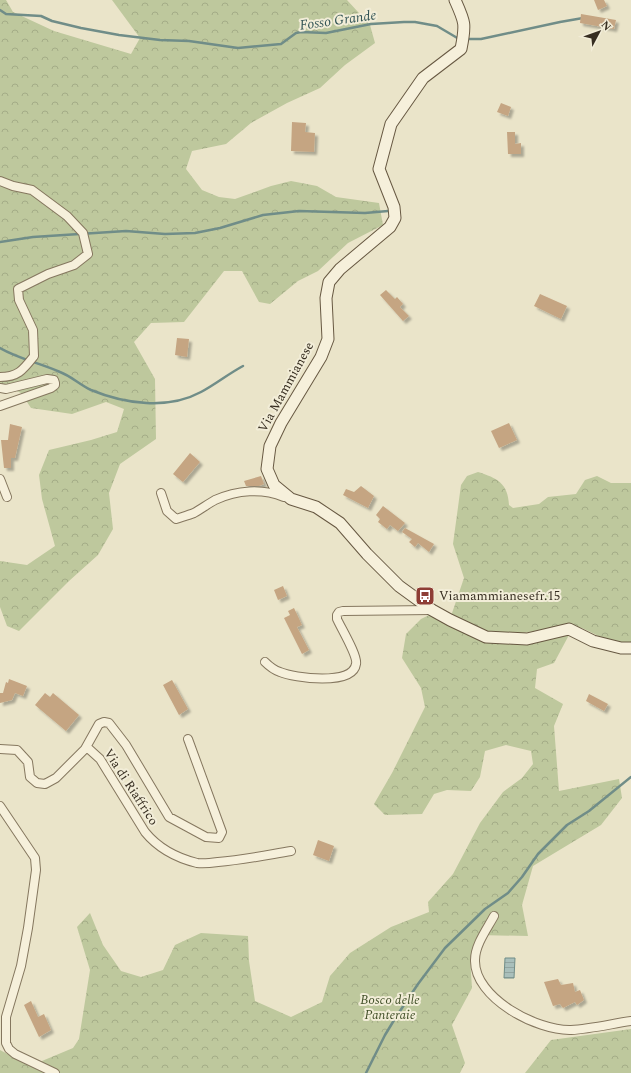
<svg xmlns="http://www.w3.org/2000/svg" width="631" height="1073" viewBox="0 0 631 1073" font-family="Spectral,serif">
<style>
.forest{fill:url(#forest-crowns)}
.water{fill:url(#water-rules);stroke:#708d88}
.lines{fill:none;stroke-linecap:round;stroke-linejoin:round}
.stream{stroke:#708d88;stroke-width:2.5}
.building{fill:#c5a582;filter:url(#shadow)}
.minor-casing{stroke:#85775f;stroke-width:10}
.secondary-casing{stroke:#675842;stroke-width:13}
.minor{stroke:#f6f0db;stroke-width:8}
.secondary{stroke:#f6f0db;stroke-width:11}
.labels{text-anchor:middle;dominant-baseline:central;stroke-width:4;stroke-linejoin:round;paint-order:stroke}
.street-label{font-size:13px;fill:#372e21;stroke:#f2edd8}
.poi-label{font-size:13px;fill:#372e21;stroke:#f2edd8;text-anchor:start}
.park-label{font-size:13px;font-style:italic;fill:#43512a;stroke:#f2edd8}
.water-label{font-size:14px;font-style:italic;fill:#325455;stroke:#f2edd8}
</style>
<defs>
<pattern id="forest-crowns" width="20" height="18" patternUnits="userSpaceOnUse"><rect width="20" height="18" fill="#bec89d"/><path d="M2 6a3 3 0 1 1 6 0M12 15a3 3 0 1 1 6 0" fill="none" stroke="#a4ac87"/></pattern>
<pattern id="water-rules" width="6" height="5" patternUnits="userSpaceOnUse"><rect width="6" height="5" fill="#a9bfbb"/><path d="M0 2.5h6" fill="none" stroke="#92a4a0"/></pattern>
<filter id="shadow"><feDropShadow dx="3" dy="3" stdDeviation="1" flood-color="#0004"/></filter>
</defs>
<rect width="100%" height="100%" fill="#eae4c9"/>
<path class="forest" d="M0,0H6L13,12L54,31L131,54L140,38L112,0H347L370,25L375,43L345,65L320,88L287,103L251,123L226,144L192,151L186,169L202,190L219,197L235,199L271,186L291,181L317,186L336,197L379,203L383,225L348,243L318,271L298,281L270,304L259,302L242,271H224L184,322L151,323L134,342L155,379L156,439L120,464L109,493L113,529L98,555L69,581L19,631L7,626L0,607V561L27,565L55,546L42,499L39,475L49,450L91,440L117,432L124,409L106,402L72,414L31,408L21,393L0,383Z
M478,472C497,478 508,483 509,505L513,508L539,504L548,497L576,494L585,480L597,476L611,483H631V643L611,642L582,628L561,626L518,634L486,631L451,616L464,578L453,544L461,485L467,476Z
M431,614L490,641L569,635L554,663L537,669L535,688L563,704L554,726L559,791L619,779L622,798L601,825L533,866L522,905L528,936L478,935L470,958L472,988L452,1025L465,1063L460,1073H0V1050L30,1066L73,1048L79,1039L90,970L77,927L90,913L103,945L121,971L141,977L163,970L175,945L201,933L248,936L249,961L255,1001L291,1017L322,1002L330,976L350,953L391,927L429,912L428,902L453,874L480,823L503,792L522,778L533,764L531,751L506,745L485,751L480,777L471,791L447,790L434,794L422,814L385,815L374,804L392,773L425,707L421,688L402,658L406,634L421,619Z
M631,1029V1073H525L551,1040Z"/>
<path class="water" d="M505,958H515L514,978H504Z"/>
<g class="lines">
<path class="stream" d="M0,10L6,14L41,16L52,21L81,28L119,35L160,40L189,41L238,48L281,44L296,33L301,32L326,33L371,24L404,22H415L437,26L459,39
M466,39H481L560,22L583,18
M0,242L33,237L126,231L165,234L195,233L220,228L263,215L299,211L365,213L388,211
M0,348C19,359 40,363 60,372C71,376 80,385 91,390C125,404 168,410 201,392C216,384 228,374 243,366
M366,1073L385,1035L396,1017L418,984L445,948L485,909L508,893L522,877L538,854L567,825L589,811L631,777"/>
</g>
<path class="building" d="M594,0H604L607,6L598,10Z
M581,14L616,20L614,29L580,23Z
M501,103L511,107L508,116L497,112Z
M292,122L306,123L305,132L315,133L314,152L291,151Z
M507,132H515V144L521,143V154H508Z
M386,290L395,299L397,297L403,304L400,307L409,316L403,321L380,295Z
M540,294L567,306L561,319L534,306Z
M177,338L189,339L187,357L175,355Z
M509,423L517,440L499,448L491,431Z
M10,424L22,427L15,458H11V468H4L1,440H8Z
M190,453L200,462L183,482L173,474Z
M261,476L264,484L259,486H246L244,481Z
M361,486L374,496L368,508L343,495L346,489L354,492Z
M383,506L405,523L398,531L390,525L387,529L378,522L380,519L376,515Z
M405,528L434,544L429,552L418,543L415,547L409,542L412,539L402,532Z
M283,586L287,596L278,600L274,590Z
M294,608L302,625L297,627L309,650L302,654L284,618L290,615L288,611Z
M9,679L27,686L23,696L15,693L12,700L0,703V693H3L6,682L8,683Z
M172,680L188,709L179,715L163,685Z
M45,693L50,697L53,693L79,715L66,731L35,705Z
M589,694L608,704L604,711L586,701Z
M318,840L334,846L329,861L313,855Z
M558,979L561,985L573,983L575,992L580,990L584,1000L577,1005L575,1002L563,1008L560,1004L553,1006L544,982Z
M31,1001L38,1017L44,1014L51,1030L39,1037L24,1005Z"/>
<g class="lines">
<defs>
<path id="minor" d="M0,181L13,186L32,190L67,216L83,233L88,254L74,265L48,274L18,289L19,300L33,330L34,356C23,370 18,377 0,377
M0,388L6,389L47,379L54,380L55,383V385L51,388L0,406
M0,479L7,497
M161,493L167,511L176,519C182,517 189,515 194,513C201,509 208,504 215,500C237,490 262,488 284,497
M265,662C269,666 274,670 280,672C294,678 353,686 356,664C358,656 341,628 337,619V615L339,612L343,611L432,610
M0,749L17,750L28,762L30,777L37,783L45,784L56,778L85,749H89L100,759L145,832C158,848 177,858 197,863C204,864 211,863 218,862C243,860 267,855 291,851
M85,749L99,724L104,722L109,723L126,745L169,817L206,837L219,838L222,832L188,739
M0,806L35,858L36,870L28,928L21,966L6,1017V1043L9,1049L15,1054L55,1073
M494,916C487,929 475,945 475,960C474,998 537,1031 571,1030C590,1029 611,1024 631,1021"/>
<path id="secondary" d="M455,0C465,22 466,24 461,49L423,78L391,124L379,169L394,207L395,218L390,227L340,269L329,282L326,298L328,339L321,357L281,423L270,446L267,469L274,485L291,499L316,507L340,523L367,554L399,586L432,610L450,620L486,637L527,639L569,629L593,641L621,648H631"/>
</defs>
<use href="#minor" class="minor-casing"/>
<use href="#secondary" class="secondary-casing"/>
<use href="#minor" class="minor"/>
<use href="#secondary" class="secondary"/>
</g>
<defs>
<symbol id="bus-square" viewBox="-11 -11 22 22"><rect x="-9" y="-9" width="18" height="18" rx="4" fill="#8e3d35" stroke="#f2edd8"/><path d="M-5-6H5V4H4V6H2V4H-2V6H-4V4H-5ZM-3.5-4V0h7V-4ZM-3.5 1.2v1.5H-2V1.2ZM2 1.2v1.5H3.5V1.2Z" fill="#fff"/></symbol>
</defs>
<g fill-rule="evenodd">
<use href="#bus-square" x="414" y="585" width="22" height="22"/>
</g>
<g class="labels">
<g class="street-label">
<text transform="translate(286 387) rotate(-61)">Via Mammianese</text>
<text transform="translate(131 787) rotate(57)">Via di Riaffrico</text>
</g>
<g class="poi-label">
<text x="439" y="596">Viamammianesefr.15</text>
</g>
<g class="park-label">
<text x="390" y="1000">Bosco delle<tspan x="390" dy="15">Panteraie</tspan></text>
</g>
<g class="water-label">
<text transform="translate(338 20) rotate(-8)">Fosso Grande</text>
</g>
</g>
<g transform="translate(599 32) rotate(49)" stroke="#f2edd8" stroke-width="3" paint-order="stroke">
<path d="M0-3L7 15L0 10L-7 15Z" fill="#372e21"/>
<text y="-6" font-size="11" font-weight="bold" text-anchor="middle" fill="#372e21">N</text>
</g>
</svg>
